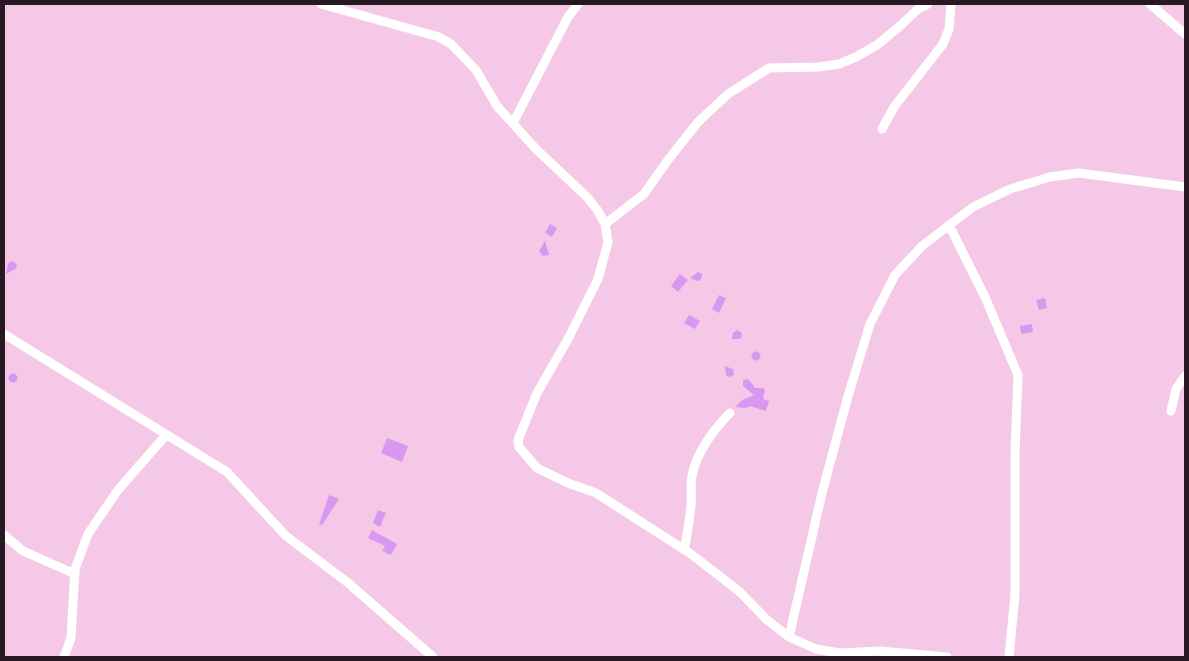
<svg xmlns="http://www.w3.org/2000/svg" width="1189" height="661" viewBox="0 0 1189 661" font-family="'Noto Sans',sans-serif">
<style>
.building{fill:#d898f0}
.lines{fill:none;stroke-linecap:round;stroke-linejoin:round}
.minor{stroke:#fff;stroke-width:9}
</style>
<rect width="100%" height="100%" fill="#f5c8e8"/>
<path class="building" d="M550,224L557,228L552,237L545,233Z
M545,241L549,255L543,256L539,251Z
M11,261L16,263L17,268L6,274L8,264Z
M698,272L702,274L701,280L697,281L690,278Z
M680,274L688,280L678,292L671,286Z
M719,295L726,298L719,313L712,309Z
M1045,298L1047,308L1039,310L1036,300Z
M689,315L700,321L695,329L684,323Z
M1032,324L1033,332L1021,334L1020,326Z
M737,330L742,333L741,338L738,339H732L733,333Z
M751.5 356a4.5 4.5 0 1 1 9 0a4.5 4.5 0 1 1-9 0Z
M725,366L733,369L734,375L729,377L726,375Z
M8.5 378a4.5 4.5 0 1 1 9 0a4.5 4.5 0 1 1-9 0Z
M747,379L750,381L755,388H761L765,389L763,399L769,401L766,411L750,406L745,408L735,407L742,400L754,395L743,386V380Z
M387,438L408,446L402,462L381,453Z
M329,495L339,499L322,525L319,524Z
M378,510L386,513L380,527L373,523Z
M372,530L397,544L391,555L382,551L385,546L368,538Z"/>
<g class="lines">
<path class="minor" d="M321,4L439,37L451,44L476,70L497,106L536,149L587,197L598,211L605,224L608,242L598,279L568,339L537,393L518,440L519,447L537,468L568,483L596,493L691,554L740,592L766,619L789,637L816,649L840,653L880,651L947,657
M1150,4L1185,34
M513,123L568,17L578,4
M882,129L894,107L943,44L949,29L951,4
M605,224L644,194L668,160L698,122L728,94L769,68L819,67L839,64L856,57L877,45L900,26L918,9L928,4
M949,225L985,297L1018,375L1015,452V595L1009,657
M4,334L227,472L286,536L347,582L433,657
M1171,411L1176,389L1185,376
M4,535L23,551L75,574
M684,550C687,535 690,519 691,504C692,495 690,485 692,476C696,453 714,429 730,413
M789,637L822,493L848,396L870,324L895,275L922,246L973,207L1010,189L1050,177L1079,173L1185,187
M64,657L71,638L75,569L88,534L118,490L166,435"/>
</g>
<rect width="1189" height="661" fill="none" stroke="#281824" stroke-width="10"/>
</svg>
